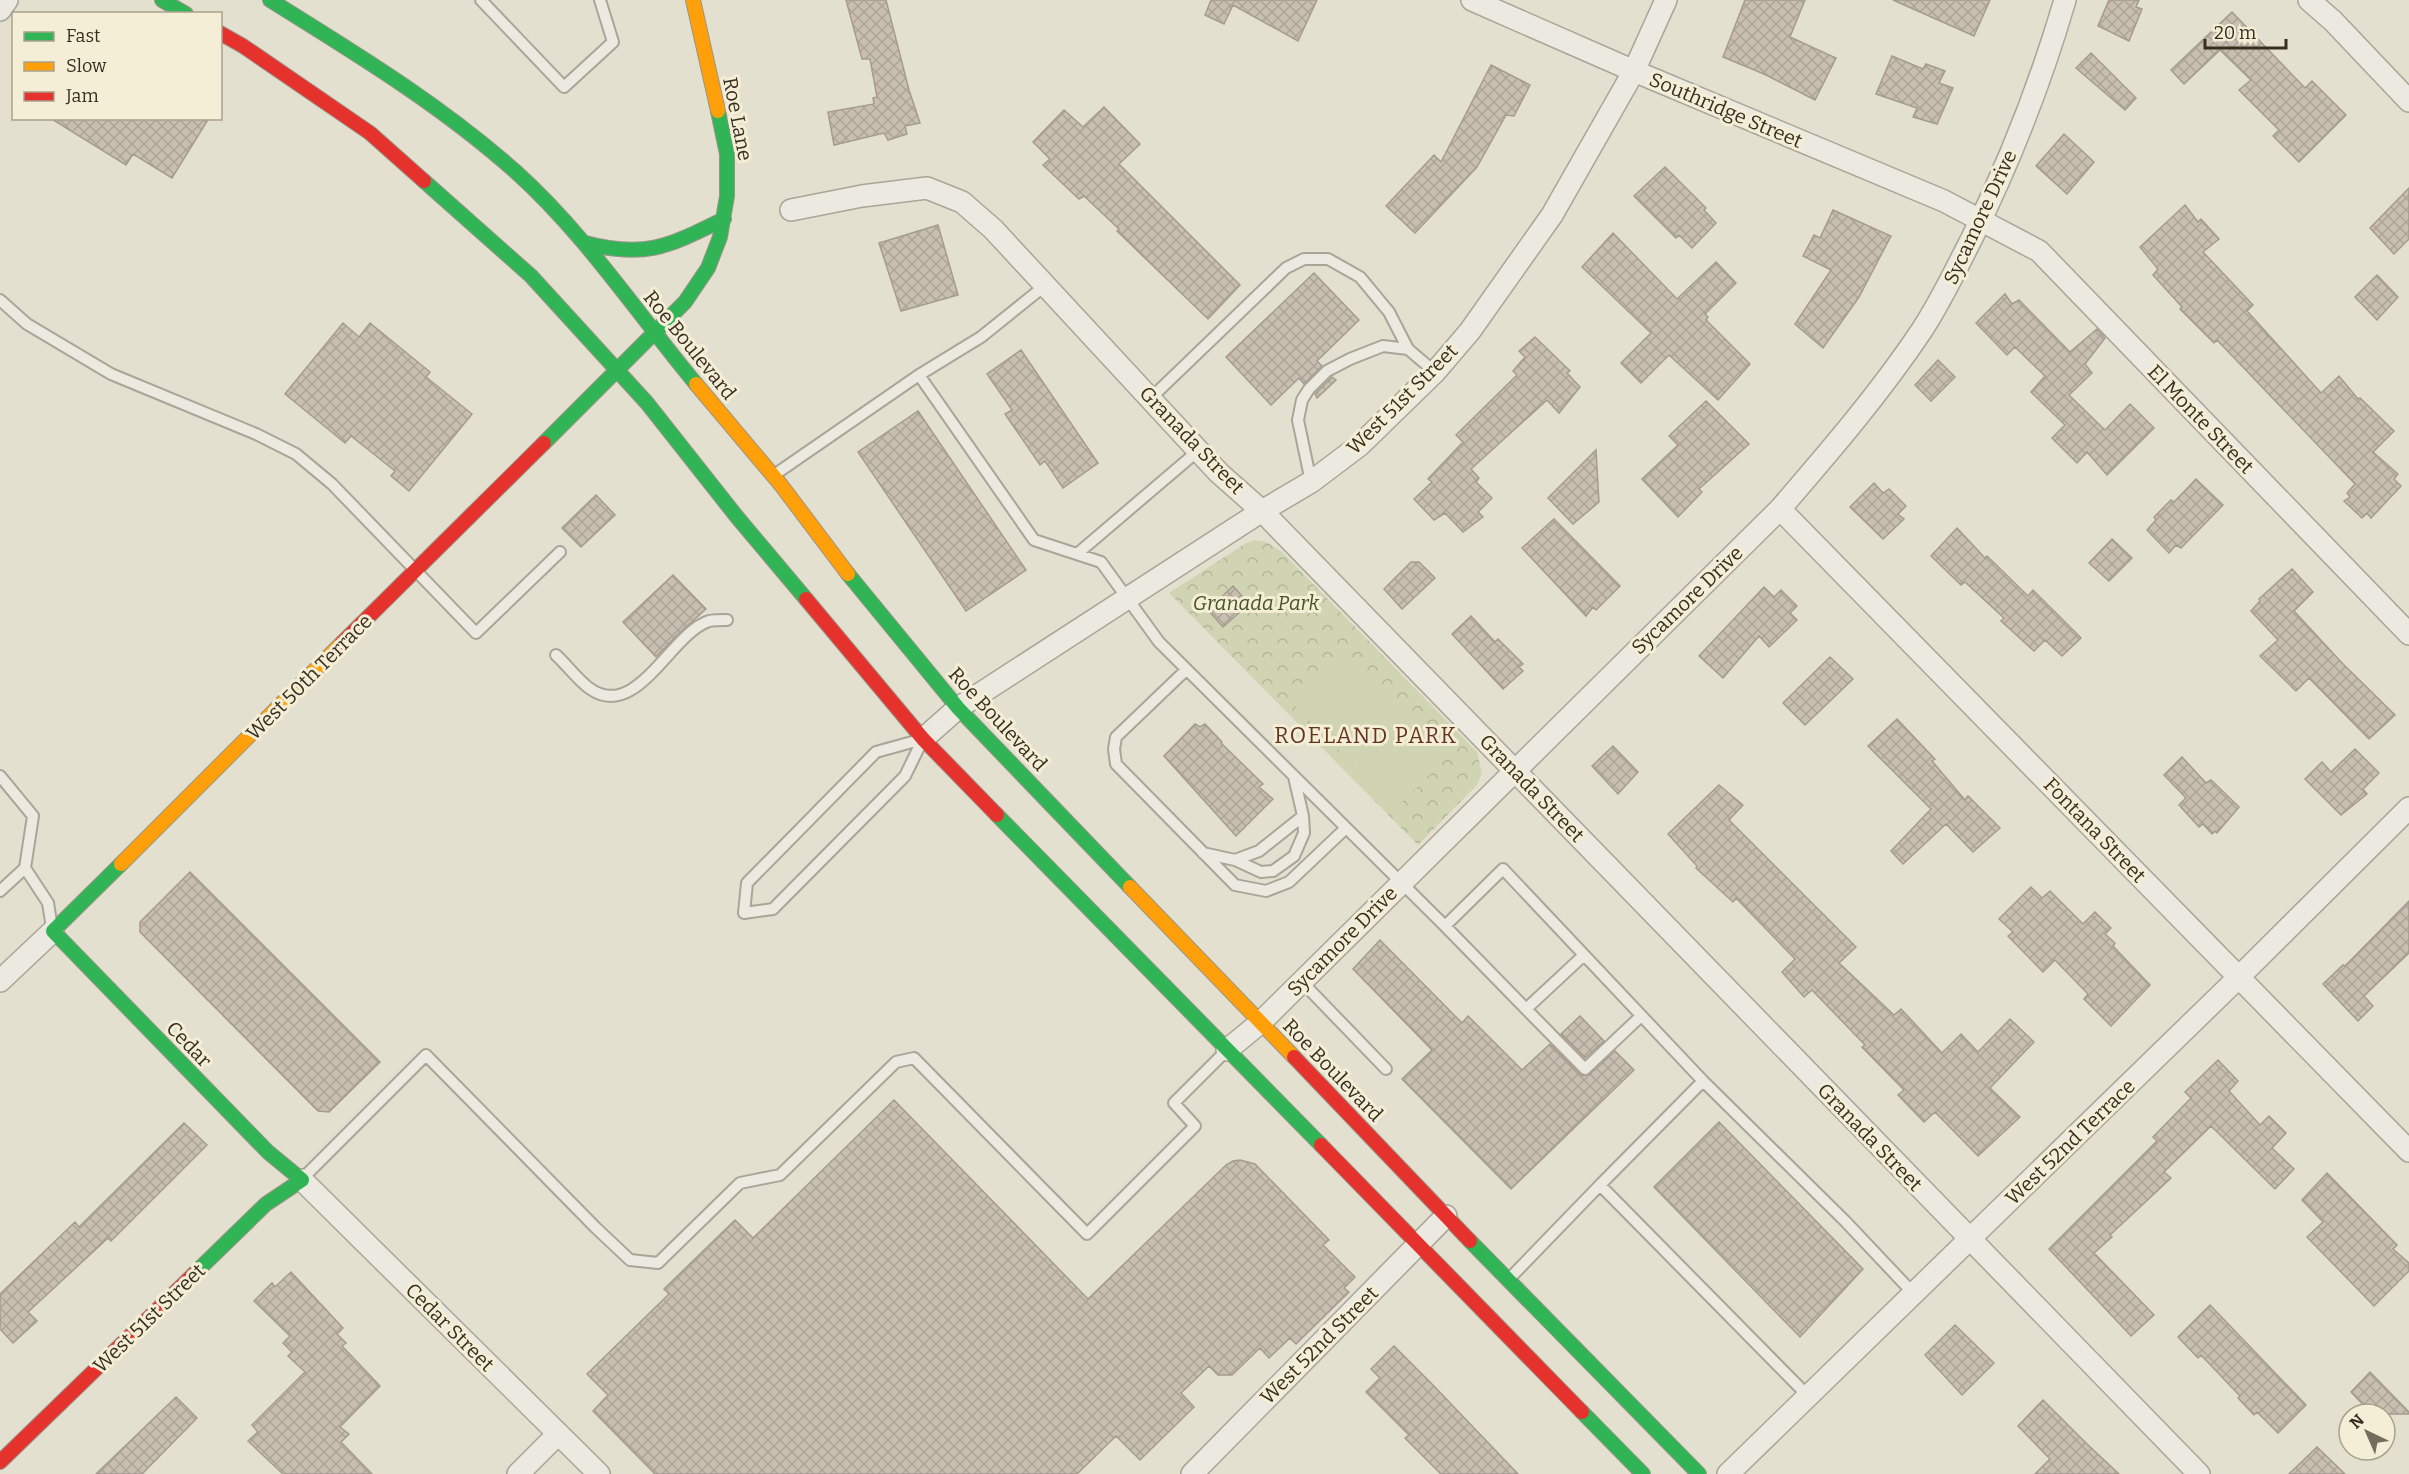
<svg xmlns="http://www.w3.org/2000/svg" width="2409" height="1474" viewBox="0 0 2409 1474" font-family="Bitter,serif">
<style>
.park{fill:url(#park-crowns)}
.pitch{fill:#d0d4b2}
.building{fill:url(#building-cross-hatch);stroke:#a49c8e;stroke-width:1.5}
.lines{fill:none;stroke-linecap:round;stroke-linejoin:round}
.lane-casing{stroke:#a9a598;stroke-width:14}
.street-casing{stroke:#a9a598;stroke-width:24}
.fast-casing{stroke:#999488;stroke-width:16}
.slow-casing{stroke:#999488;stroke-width:16}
.jam-casing{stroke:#999488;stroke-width:16}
.lane{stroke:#ece9e0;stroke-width:10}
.street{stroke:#ece9e0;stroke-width:21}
.fast{stroke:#30b455;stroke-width:14}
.slow{stroke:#ff9f0a;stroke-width:14}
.jam{stroke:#e5322d;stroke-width:14}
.labels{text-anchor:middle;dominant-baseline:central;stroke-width:6;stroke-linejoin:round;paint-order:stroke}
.street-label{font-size:20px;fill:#382e20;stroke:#f4eed6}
.park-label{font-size:20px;font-style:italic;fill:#455428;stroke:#f4eed6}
.quarter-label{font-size:22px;letter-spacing:1.5px;fill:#633521;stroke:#f4eed6}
</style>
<defs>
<pattern id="park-crowns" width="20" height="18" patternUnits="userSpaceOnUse" patternTransform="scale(1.5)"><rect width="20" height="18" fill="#d0d4b2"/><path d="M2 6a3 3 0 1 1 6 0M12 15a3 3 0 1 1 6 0" fill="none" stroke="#b3b699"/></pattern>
<pattern id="building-cross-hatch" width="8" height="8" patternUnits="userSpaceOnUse" patternTransform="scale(1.5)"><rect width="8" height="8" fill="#c8bfb0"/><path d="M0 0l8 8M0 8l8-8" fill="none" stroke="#ada497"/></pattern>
</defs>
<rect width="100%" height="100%" fill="#e4e0cf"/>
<path class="park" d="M1254,540L1267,542L1282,552L1477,752L1482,773L1477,785L1418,845L1169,593L1246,543Z"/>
<path class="pitch" d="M1347,655L1447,758L1396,808L1295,706Z"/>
<path class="building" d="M846,0H886L909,90L920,123L905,126L907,134L888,140L884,133L834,145L828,112L874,104L873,98L877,97L870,59H862Z
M1211,0H1317L1298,41L1233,5L1224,24L1205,15Z
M1745,0H1805L1790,37L1836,58L1815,100L1764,74L1723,57Z
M1893,0H1990L1974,36Z
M2109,0H2139L2136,7L2142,9L2129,41L2098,26Z
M2232,12L2305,88L2312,81L2346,115L2299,162L2273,136L2279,130L2239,90L2251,80L2220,50L2184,84L2171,70Z
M2091,53L2136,98L2125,110L2076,68Z
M1892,56L1923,69L1926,64L1945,71L1939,83L1953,88L1937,124L1913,117L1917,108L1876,94Z
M1491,65L1530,85L1514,116L1506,115L1477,167L1415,233L1386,206L1434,155L1441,162Z
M1104,107L1140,144L1119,164L1240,285L1208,319L1117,231L1119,229L1084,196L1079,199L1043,165L1050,159L1033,142L1064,110L1083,127Z
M50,118H209L172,178L133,154L126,165Z
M2064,134L2094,162L2067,194L2036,166Z
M1665,167L1706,208L1704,210L1716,223L1692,248L1679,235L1676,238L1634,196Z
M2409,188V239L2394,254L2370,228Z
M2185,205L2198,222L2201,219L2219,239L2203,252L2253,305L2247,311L2321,393L2339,376L2358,399L2360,398L2394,431L2373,452L2398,474L2394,479L2401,486L2371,518L2367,513L2362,518L2344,501L2350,497L2347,493L2355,484L2217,340L2214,343L2180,309L2182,307L2153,275L2158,269L2140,247Z
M1833,210L1891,236L1859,297L1823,348L1795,324L1831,270L1803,256L1814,235L1820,238Z
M938,225L958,295L901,311L879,243Z
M1613,233L1677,299L1716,262L1736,283L1705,314L1708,317L1706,320L1750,364L1718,400L1669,355L1641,383L1621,363L1651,333L1582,267Z
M1314,273L1359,320L1317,361L1322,366L1304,384L1299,378L1271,405L1226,357Z
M2377,275L2398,297L2377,320L2355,297Z
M2005,294L2012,304L2019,300L2070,352L2097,329L2105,338L2085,364L2092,373L2069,395L2105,430L2130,404L2154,428L2107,475L2087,452L2077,463L2052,438L2065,425L2031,392L2045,376L2015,347L2007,355L1976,323Z
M343,323L359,337L370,323L430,372L426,377L472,414L409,491L391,476L395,471L351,436L345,443L285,394Z
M1535,337L1570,371L1567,373L1580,387L1559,413L1547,400L1471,469L1479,478L1476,482L1492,498L1478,512L1483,517L1463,532L1445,513L1434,520L1414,499L1432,482L1428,479L1463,442L1456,435L1517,375L1513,371L1525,357L1519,351Z
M1021,350L1098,463L1063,488L1045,461L1040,465L1005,414L1012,410L987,374Z
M1938,360L1955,377L1931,401L1915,385Z
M1332,377L1336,380L1317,398L1315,394Z
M1706,401L1749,444L1699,489L1702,492L1678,517L1642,479L1678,445L1669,436Z
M918,411L1026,570L966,611L858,452Z
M1596,450L1599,502L1573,524L1548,498Z
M2196,479L2223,505L2181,548L2176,545L2169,553L2147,530L2156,520L2154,517L2171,500L2174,502Z
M1874,483L1883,493L1889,489L1906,506L1898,514L1904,519L1883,539L1850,507Z
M596,495L615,515L581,547L562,528Z
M1554,519L1620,586L1596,610L1593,607L1586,616L1522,548Z
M1957,528L1985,558L1987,556L2028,596L2033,590L2081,638L2062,656L2045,640L2034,651L2001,621L2004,618L1965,582L1961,585L1931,556Z
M2112,539L2132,558L2109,581L2089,563Z
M1411,562H1419L1435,578L1402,609L1384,589Z
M2292,569L2313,592L2294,611L2343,664L2395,715L2369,739L2309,678L2296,691L2260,656L2278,640L2251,611L2260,601L2259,599Z
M673,575L706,609L676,636L656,657L623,622Z
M1233,586L1249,604L1223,627L1208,610Z
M1764,587L1774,597L1781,590L1797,606L1790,613L1797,620L1769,647L1759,636L1723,678L1699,656Z
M1471,616L1495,642L1498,639L1523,664L1519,667L1523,671L1503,689L1452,634Z
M1830,657L1853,679L1805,725L1783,703Z
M1897,719L1935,759L1932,761L1965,800L1968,796L2000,828L1973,852L1946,824L1903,864L1891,851L1931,809L1868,746Z
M1195,724L1200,727L1205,724L1222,742L1221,743L1263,784L1259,787L1273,799L1236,836L1164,756Z
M1613,746L1638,772L1618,794L1592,766Z
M2355,749L2379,773L2363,789L2367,794L2341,815L2305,779L2322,762L2331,772Z
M2182,757L2206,783L2211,780L2239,807L2217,833L2215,831L2212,834L2203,824L2199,827L2179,805L2186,798L2164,775Z
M1719,785L1743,805L1729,820L1856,947L1839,963L1894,1015L1901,1009L1942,1053L1961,1034L1978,1052L2010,1019L2034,1042L1990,1088L2020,1117L1978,1156L1935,1112L1924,1122L1898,1095L1904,1090L1862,1047L1865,1045L1812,990L1804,997L1782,972L1795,959L1736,898L1733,902L1696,868L1697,866L1668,834Z
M190,872L380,1062L329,1112L318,1111L140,932V922Z
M2031,887L2042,898L2050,891L2083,924L2095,912L2111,928L2105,934L2115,943L2113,946L2150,985L2111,1026L2084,999L2088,994L2055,960L2043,972L2008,936L2013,932L1999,919Z
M2409,901V953L2364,996L2373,1006L2358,1021L2323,984L2343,965L2345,966Z
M1380,940L1462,1023L1468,1016L1522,1070L1550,1044L1582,1076L1590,1074L1615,1051L1634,1070L1511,1189L1402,1079L1432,1050L1353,969Z
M1580,1016L1604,1041L1585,1058L1561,1034Z
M2218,1060L2238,1081L2229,1091L2260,1125L2269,1116L2286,1133L2272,1148L2294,1169L2275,1189L2211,1126L2164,1172L2171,1178L2110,1235L2112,1237L2094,1253L2154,1315L2131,1336L2049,1249L2157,1141L2153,1137L2191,1098L2185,1092Z
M894,1100L1088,1299L1226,1165L1233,1161L1240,1160L1255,1164L1329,1240L1323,1245L1355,1277L1344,1288L1349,1292L1296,1344L1290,1338L1269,1358L1260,1348L1232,1375H1218L1209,1366L1181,1393L1194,1407L1140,1460L1116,1436L1077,1474H655L593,1411L608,1395L587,1374L669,1294L664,1289L735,1220L753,1238Z
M1719,1122L1863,1269L1800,1337L1654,1187Z
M184,1123L207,1145L111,1241L108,1238L28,1312L37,1321L13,1343L0,1329V1294L75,1222L79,1227Z
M2327,1173L2397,1245L2393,1249L2409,1263V1271L2374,1306L2307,1237L2323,1222L2302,1200Z
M291,1272L343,1328L337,1334L346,1343L342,1346L380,1386L340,1427L349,1434L341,1442L372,1474H283L248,1441L258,1432L252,1425L305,1372L288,1356L292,1352L283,1343L290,1336L254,1301L272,1283L275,1287Z
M2210,1305L2306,1405L2278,1433L2257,1412L2254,1415L2238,1398L2240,1396L2201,1355L2198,1358L2178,1337Z
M1955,1325L1994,1363L1962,1395L1925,1355Z
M1394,1346L1432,1384L1518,1474H1441L1405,1438L1409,1435L1366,1392L1380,1378L1371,1369Z
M2370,1372L2409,1412V1414H2372L2351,1392Z
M176,1397L197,1418L142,1474H96Z
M2043,1400L2087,1444L2119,1474H2035L2050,1459L2018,1426Z
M2317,1447L2345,1474H2289Z"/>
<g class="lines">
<defs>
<path id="lane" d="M481,0L564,87L613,42L600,0
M0,300L27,324L111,374L256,434L296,454L332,484L476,633L560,552
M919,375L981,337L1047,284
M1151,398L1286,268L1304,259H1328L1360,277L1389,312L1408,349L1435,372
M777,473L919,375L1034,540L1101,562L1159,642L1445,926L1503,869L1703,1081L1845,1221L1913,1293
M1311,482L1298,420L1302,400L1309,389L1327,371L1350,359L1383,346L1408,349
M1077,554L1199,450
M556,655C567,665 577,679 589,688C636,723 671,633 709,621C714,620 721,620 727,620
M1186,670L1116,737L1114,749L1116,764L1235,885L1266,891L1289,882L1346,828
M923,739L905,776L773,909L744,913L747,883L876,752Z
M0,776L33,816L25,868L48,903L52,928
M1203,853L1235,860L1261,872L1273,871L1294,856L1304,833L1303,816L1294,777
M1235,860L1259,851L1303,816
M0,891L25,868
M1445,926L1526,1009L1584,955
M1302,982L1386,1069
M1526,1009L1585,1069L1641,1016
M1703,1081L1600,1185L1808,1396
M302,1179L426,1055L596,1228L630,1260L658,1263L740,1183L780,1175L896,1062L914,1058L1087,1234L1195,1126L1174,1103L1225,1052
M1511,1277L1600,1185"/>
<path id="street" d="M1472,0L1634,71L1944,201L2039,251L2409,634
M2309,0L2333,21L2409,101
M0,10L7,0
M791,210L862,196L927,188L962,202L993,229L1219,473L1262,511L2199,1474
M1780,509L2409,1151
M923,739L958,708L1262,511L1311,482L1360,445L1435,372L1470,331L1552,215L1634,71L1666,0
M0,981L53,931
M1227,1050L1260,1023L1780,509C1830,451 1880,393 1922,330C1941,301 1956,269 1972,238C2010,161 2041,82 2065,0
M302,1180L599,1474
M518,1474L558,1434
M1192,1474L1446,1216
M1728,1474L2239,977L2409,808"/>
<path id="fast" d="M162,0L186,14
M270,0C355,53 441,105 516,172C585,234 637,313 696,384
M424,181L531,276L647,403L737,517L806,599
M585,243C646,259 669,246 724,219
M544,443L685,302L708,268L720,237L727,196V154L718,111
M848,574L958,708L1130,887
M997,815L1321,1145
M121,864L53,931L268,1152L302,1180L266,1204L194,1274
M1470,1241L1699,1474
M1582,1412L1643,1474"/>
<path id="slow" d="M693,0L718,111
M696,384L781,485L848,574
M121,864L342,643
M1130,887L1294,1057"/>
<path id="jam" d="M220,33L243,46L370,133L424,181
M806,599L923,739L997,815
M342,643L544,443
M1294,1057L1470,1241
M1321,1145L1582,1412
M0,1462L194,1274"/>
</defs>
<use href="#lane" class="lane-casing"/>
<use href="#street" class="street-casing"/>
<use href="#fast" class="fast-casing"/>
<use href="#slow" class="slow-casing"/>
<use href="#jam" class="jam-casing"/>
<use href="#lane" class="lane"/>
<use href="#street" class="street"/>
<use href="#fast" class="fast"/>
<use href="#slow" class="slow"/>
<use href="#jam" class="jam"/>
</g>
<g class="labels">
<g class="street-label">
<text transform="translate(1726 110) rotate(23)">Southridge Street</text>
<text transform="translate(738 119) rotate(79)">Roe Lane</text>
<text transform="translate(1980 217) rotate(-65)">Sycamore Drive</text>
<text transform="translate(690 345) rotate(51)">Roe Boulevard</text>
<text transform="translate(1402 399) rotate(-45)">West 51st Street</text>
<text transform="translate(2201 419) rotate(46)">El Monte Street</text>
<text transform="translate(1192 440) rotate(46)">Granada Street</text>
<text transform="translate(1687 600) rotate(-44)">Sycamore Drive</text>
<text transform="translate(309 677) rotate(-45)">West 50th Terrace</text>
<text transform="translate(998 719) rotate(47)">Roe Boulevard</text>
<text transform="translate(1532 788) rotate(46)">Granada Street</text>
<text transform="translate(2095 830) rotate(46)">Fontana Street</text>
<text transform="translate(1342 941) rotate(-45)">Sycamore Drive</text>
<text transform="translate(189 1044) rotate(46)">Cedar</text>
<text transform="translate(1333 1070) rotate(46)">Roe Boulevard</text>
<text transform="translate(1870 1137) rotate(46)">Granada Street</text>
<text transform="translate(2070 1142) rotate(-44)">West 52nd Terrace</text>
<text transform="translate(149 1318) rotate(-44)">West 51st Street</text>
<text transform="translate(450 1327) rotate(45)">Cedar Street</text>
<text transform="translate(1319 1345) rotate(-45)">West 52nd Street</text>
</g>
<g class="park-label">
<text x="1256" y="603">Granada Park</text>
</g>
<g class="quarter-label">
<text x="1366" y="735">ROELAND PARK</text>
</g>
</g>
<rect x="12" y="12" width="210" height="108" fill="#f4eed6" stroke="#a9a18d" stroke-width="1.5"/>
<rect x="24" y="32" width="30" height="9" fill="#30b455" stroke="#a9a18d" stroke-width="1.5"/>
<text x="66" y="42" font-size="18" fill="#382e20">Fast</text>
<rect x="24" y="62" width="30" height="9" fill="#ff9f0a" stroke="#a9a18d" stroke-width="1.5"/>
<text x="66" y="72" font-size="18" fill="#382e20">Slow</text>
<rect x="24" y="92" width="30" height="9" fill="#e5322d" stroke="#a9a18d" stroke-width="1.5"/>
<text x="66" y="102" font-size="18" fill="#382e20">Jam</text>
<g transform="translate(2367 1432) rotate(316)"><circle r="28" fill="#f4eed6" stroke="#a9a18d" stroke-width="1.5"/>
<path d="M0-4.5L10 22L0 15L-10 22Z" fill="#746c5d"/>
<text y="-9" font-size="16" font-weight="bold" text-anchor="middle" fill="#382e20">N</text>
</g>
<path d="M2205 39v9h81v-9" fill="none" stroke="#382e20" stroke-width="3"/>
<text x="2214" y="39" font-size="18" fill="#382e20" stroke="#f4eed6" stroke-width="4.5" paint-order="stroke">20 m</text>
</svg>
